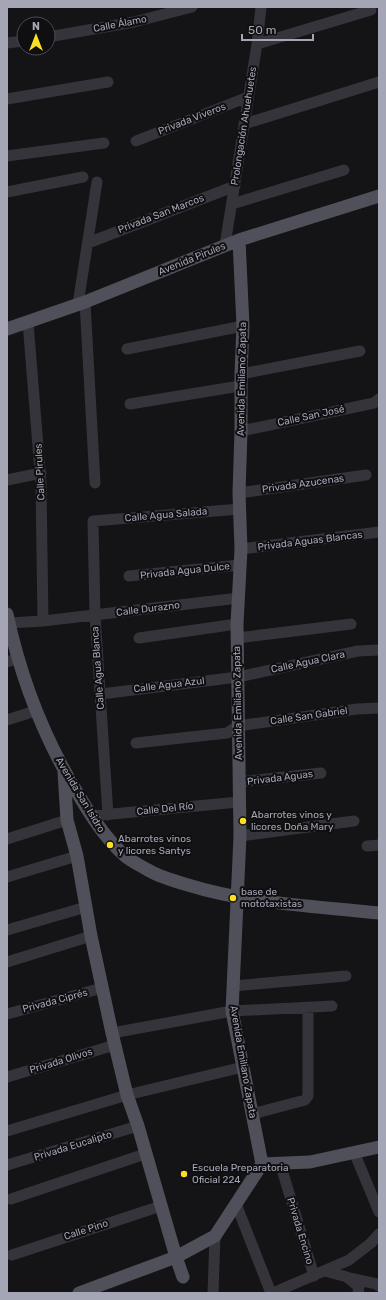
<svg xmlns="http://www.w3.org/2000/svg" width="386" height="1300" viewBox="0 0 386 1300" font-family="Rubik,sans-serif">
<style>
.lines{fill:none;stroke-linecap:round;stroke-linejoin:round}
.minor{stroke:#34343a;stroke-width:11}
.major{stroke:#50505a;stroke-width:13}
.poi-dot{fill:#fcdf25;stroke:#0f0e10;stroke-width:1.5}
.labels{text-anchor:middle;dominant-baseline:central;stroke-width:4;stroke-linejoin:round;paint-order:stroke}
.street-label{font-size:10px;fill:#a4a6b6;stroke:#0f0e10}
.poi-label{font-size:10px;fill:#a4a6b6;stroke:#0f0e10;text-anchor:start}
</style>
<rect width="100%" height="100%" fill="#141315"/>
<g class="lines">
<path class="minor" d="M48,37L134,22L192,7
M7,43L24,41
M257,44L371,10
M7,99L108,82
M244,124L379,82
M136,141L248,97
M7,156L104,143
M7,192L83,177
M232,204L344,170
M88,243L235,186
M225,245L257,44L261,7
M85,302L95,483
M78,304L97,182
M28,322L41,484L43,621
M127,349L243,326
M241,374L360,351
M130,404L240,386
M241,431L374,403L379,399
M7,480L41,473
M239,493L366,475
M241,549L379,532
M129,576L240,565
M9,623L43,621L239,598
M139,638L237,624
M237,638L351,624
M7,662L19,658
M101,694L238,677L358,651L379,650
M7,720L35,711
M136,743L227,733L238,726L357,709L379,708
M239,782L321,773
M108,815L95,615L93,521L240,509
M91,816L239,802
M240,836L354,821
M7,839L67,820
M367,846L379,845
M7,877L77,856
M7,930L86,907
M7,962L91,936
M233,986L346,976
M7,1014L102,988
M112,1033L232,1011L332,1006
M7,1077L115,1045
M252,1114L305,1100L308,1096V1007
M7,1131L127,1095L243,1067
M354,1152L379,1212
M280,1163L314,1276
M7,1165L138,1126
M11,1199L145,1154
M236,1204L271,1293
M12,1255L161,1206
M325,1271L347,1277L359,1287L358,1293
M349,1278L377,1284L379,1286
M213,1293L215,1236
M273,1293L349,1260L371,1243L379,1234"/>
<path class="major" d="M239,240L243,326L241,374V431L239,493L241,549L237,624L240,836L232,1011L262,1164
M7,329L85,302L239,240L379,196
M7,614C21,680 45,741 81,799C93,819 106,839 125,856C131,861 141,866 148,870C160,877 174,881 188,885C249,904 315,906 379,913
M64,772L67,820L77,856L91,936L112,1033L127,1095L138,1126L176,1257L183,1277
M262,1164L310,1162L379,1147
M79,1293L176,1257L215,1236L262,1164"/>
</g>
<g class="poi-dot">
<circle cx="243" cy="821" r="4"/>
<circle cx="110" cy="845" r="4"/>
<circle cx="233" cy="898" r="4"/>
<circle cx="184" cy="1174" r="4"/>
</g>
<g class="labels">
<g class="street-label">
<text transform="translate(120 24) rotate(-11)">Calle Álamo</text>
<text transform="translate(192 119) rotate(-21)">Privada Viveros</text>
<text transform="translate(244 126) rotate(-81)">Prolongación Ahuehuetes</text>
<text transform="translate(161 214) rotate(-21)">Privada San Marcos</text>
<text transform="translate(192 259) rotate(-22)">Avenida Pirules</text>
<text transform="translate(242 379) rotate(-89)">Avenida Emiliano Zapata</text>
<text transform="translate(311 416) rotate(-12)">Calle San José</text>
<text transform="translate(40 472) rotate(-93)">Calle Pirules</text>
<text transform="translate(303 484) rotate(-8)">Privada Azucenas</text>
<text transform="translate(166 515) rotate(-5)">Calle Agua Salada</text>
<text transform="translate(310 541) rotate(-7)">Privada Aguas Blancas</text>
<text transform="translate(185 571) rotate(-6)">Privada Agua Dulce</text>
<text transform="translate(148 609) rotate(-7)">Calle Durazno</text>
<text transform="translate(308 662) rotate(-12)">Calle Agua Clara</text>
<text transform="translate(98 668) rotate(-94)">Calle Agua Blanca</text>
<text transform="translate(169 685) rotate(-7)">Calle Agua Azul</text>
<text transform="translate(238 703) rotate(-91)">Avenida Emiliano Zapata</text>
<text transform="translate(309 716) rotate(-8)">Calle San Gabriel</text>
<text transform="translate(280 778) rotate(-7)">Privada Aguas</text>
<text transform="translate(80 795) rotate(59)">Avenida San Isidro</text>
<text transform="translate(165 809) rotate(-6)">Calle Del Río</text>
<text transform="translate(55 1001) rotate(-15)">Privada Ciprés</text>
<text transform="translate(61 1061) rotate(-17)">Privada Olivos</text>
<text transform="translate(243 1062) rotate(80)">Avenida Emiliano Zapata</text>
<text transform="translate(73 1146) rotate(-17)">Privada Eucalipto</text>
<text transform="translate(86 1230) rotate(-18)">Calle Pino</text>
<text transform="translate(300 1231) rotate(73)">Privada Encino</text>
</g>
<g class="poi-label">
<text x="251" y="815">Abarrotes vinos y<tspan x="251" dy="12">licores Doña Mary</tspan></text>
<text x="118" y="839">Abarrotes vinos<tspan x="118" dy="12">y licores Santys</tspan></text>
<text x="241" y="892">base de<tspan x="241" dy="12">mototaxistas</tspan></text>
<text x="192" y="1168">Escuela Preparatoria<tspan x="192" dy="12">Oficial 224</tspan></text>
</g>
</g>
<rect width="386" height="1300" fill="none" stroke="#a4a6b6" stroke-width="16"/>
<g transform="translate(36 36)"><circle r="19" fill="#0f0e10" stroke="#4b4b52"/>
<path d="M0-3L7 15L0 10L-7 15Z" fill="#fcdf25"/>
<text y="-6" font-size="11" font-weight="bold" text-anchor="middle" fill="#a4a6b6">N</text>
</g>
<path d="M242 34v6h71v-6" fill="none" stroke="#a4a6b6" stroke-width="2"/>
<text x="248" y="34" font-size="12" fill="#a4a6b6" stroke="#0f0e10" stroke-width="3" paint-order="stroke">50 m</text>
</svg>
